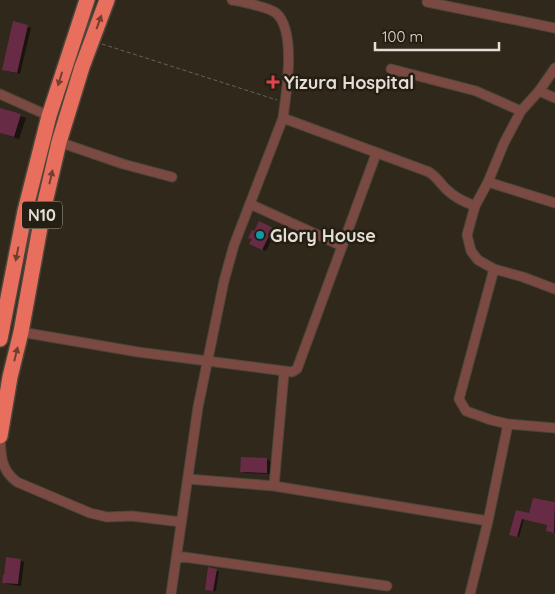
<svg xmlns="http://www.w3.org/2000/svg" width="555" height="594" viewBox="0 0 555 594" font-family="Quicksand,sans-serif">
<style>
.shadow{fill:#0007}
.building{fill:#682b46}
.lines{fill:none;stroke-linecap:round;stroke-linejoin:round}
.street-casing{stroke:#4c4539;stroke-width:11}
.highway-casing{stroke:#4c4539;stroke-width:18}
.path{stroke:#696358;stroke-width:1;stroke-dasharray:4 2.5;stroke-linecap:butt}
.street{stroke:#7a4941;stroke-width:9}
.highway{stroke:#e86f5d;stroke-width:15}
.oneway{fill:#733e30}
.health-dot{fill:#e0444e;stroke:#251e12;stroke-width:2}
.culture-dot{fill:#0f9aa8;stroke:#251e12;stroke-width:2}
.labels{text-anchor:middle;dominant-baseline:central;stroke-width:5;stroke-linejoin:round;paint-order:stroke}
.shield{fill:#251e12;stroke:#aaa49b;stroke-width:1}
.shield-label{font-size:16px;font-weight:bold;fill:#e3ded6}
.poi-label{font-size:18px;font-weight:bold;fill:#e3ded6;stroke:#251e12;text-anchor:start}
</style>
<rect width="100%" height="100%" fill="#2f281b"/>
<path class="shadow" d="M14,23L31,28L20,74L7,71Z
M0,109L26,118L19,139L0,133Z
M260,223L276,231L266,251L254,246Z
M242,458L267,459L271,462L270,474L245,473L242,471Z
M534,499L555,503V533L549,531L548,525L524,519L519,537L513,535L517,511L530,515Z
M20,560L24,562L21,586L7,584L3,582Z
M209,569L219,571L216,591L208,590Z"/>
<path class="building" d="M13,21L28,25L17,73L2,70Z
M0,108L21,114L14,137L0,133Z
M259,221L273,228L262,250L249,244L252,239L248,238L252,230L254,231Z
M241,457L267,458V473L240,472Z
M533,498L555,502L554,533L546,531L547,525L522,519L517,537L509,535L516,510L529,513Z
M6,557L21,559L18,584L2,583L3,575H4Z
M208,567L217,569L213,591L205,590Z"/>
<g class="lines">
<defs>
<path id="street" d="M232,0C242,2 269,7 276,13C297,31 286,94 283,118L429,172C437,177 440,183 446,189C455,198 464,202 475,206
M427,2L555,28
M555,68L539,91L521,111L504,143L488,182L475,206L467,235L471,251L478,260L494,269L523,277L555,289
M391,69L476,91L521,111
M539,91L555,98
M0,94L49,116
M59,142L123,164L172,177
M488,182L555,203
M250,204L342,246
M494,269L459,399L466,411L491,420L508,424L555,428
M21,332L138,352L292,372L297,369L376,154
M0,435C1,455 0,469 17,482L90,513L107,517L132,516L181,522
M188,479L274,486L488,521
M274,486L284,373
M177,556L387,586
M171,594L198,407L224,281L234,245L283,118
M470,594L488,521L508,424"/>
<path id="highway" d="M0,339L25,211L49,116L87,0
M0,436L10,377L21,332L43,211L59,142L82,67L107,0"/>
</defs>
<use href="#street" class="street-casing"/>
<use href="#highway" class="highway-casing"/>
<path class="path" d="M102,44L277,100"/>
<use href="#street" class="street"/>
<use href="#highway" class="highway"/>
</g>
<defs><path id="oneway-solid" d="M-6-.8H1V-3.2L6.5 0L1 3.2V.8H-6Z" transform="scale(1.25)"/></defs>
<g class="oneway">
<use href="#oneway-solid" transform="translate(99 22) rotate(-70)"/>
<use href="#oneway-solid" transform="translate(60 79) rotate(107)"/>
<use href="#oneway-solid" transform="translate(51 177) rotate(-77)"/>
<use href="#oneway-solid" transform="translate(17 254) rotate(101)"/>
<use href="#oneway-solid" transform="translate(16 354) rotate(-76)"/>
</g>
<path class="health-dot" d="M270.5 74.5h5v5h5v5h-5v5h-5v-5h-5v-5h5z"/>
<circle class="culture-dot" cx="260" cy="235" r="5"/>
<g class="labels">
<rect class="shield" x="22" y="201.5" width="40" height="27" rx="4"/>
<g class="shield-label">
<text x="42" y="215">N10</text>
</g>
<g class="poi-label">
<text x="284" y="82">Yizura Hospital</text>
<text x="270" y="235">Glory House</text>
</g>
</g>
<path d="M375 42v8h124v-8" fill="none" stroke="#e3ded6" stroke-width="2.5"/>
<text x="382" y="42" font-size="15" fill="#e3ded6" stroke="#251e12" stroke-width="4" paint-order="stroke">100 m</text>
</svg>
